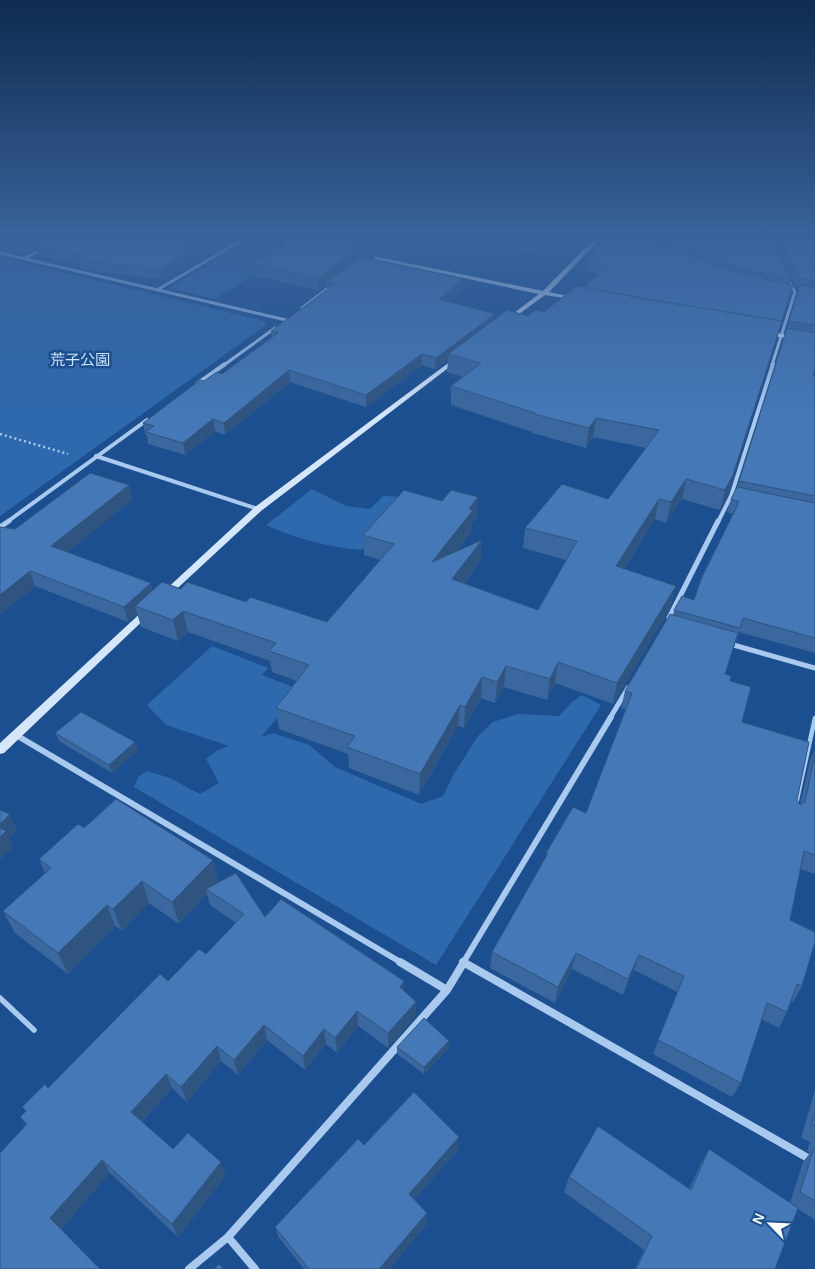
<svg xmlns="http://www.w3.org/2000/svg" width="815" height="1269" viewBox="0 0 815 1269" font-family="Arial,'Noto Sans JP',sans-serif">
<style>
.green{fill:#2e69ad}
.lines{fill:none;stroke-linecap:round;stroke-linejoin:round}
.path{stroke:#a9c9ee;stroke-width:2.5;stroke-dasharray:2 3;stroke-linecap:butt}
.lane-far1{stroke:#a9c9ee;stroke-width:4.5}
.lane{stroke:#a9c9ee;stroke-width:5.5}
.street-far4{stroke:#a9c9ee;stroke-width:3}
.street-far3{stroke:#a9c9ee;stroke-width:4}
.street-far2{stroke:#a9c9ee;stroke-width:5}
.street-far1{stroke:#a9c9ee;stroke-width:6}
.street{stroke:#a9c9ee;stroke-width:8}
.secondary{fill:#d6e6fa;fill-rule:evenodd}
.wall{fill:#3a679d;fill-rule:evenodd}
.shaded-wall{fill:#305480}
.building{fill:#4478b7;stroke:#305480}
.labels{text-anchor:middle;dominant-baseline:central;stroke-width:5;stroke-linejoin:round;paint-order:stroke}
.far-park-label{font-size:15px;fill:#cfe3fa;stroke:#1b4f8f}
</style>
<rect width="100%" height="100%" fill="#1b4f8f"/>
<path class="green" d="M244,243H252L291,251L215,299L173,289L172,286Z
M0,257L264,321L266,325L0,516Z
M312,489L346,506L370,509L383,496L405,497L400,512L361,550C328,547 297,539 266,525Z
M212,646L268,668L262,675L301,690L261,737L273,733L309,745L335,767L421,804L443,796L454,774L478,736L493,722L518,714L559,716L572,702L582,695L601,705L436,965L134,787L138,777L147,771L170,778L200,794L219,783L206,759L216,751L229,746L166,725L147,705Z"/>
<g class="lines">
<path class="path" d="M0,434L68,454"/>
<path class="lane-far1" d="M796,804L815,718"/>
<path class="lane" d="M0,998L34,1030"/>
<path class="street-far4" d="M597,239L611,241
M0,253L286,320
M25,258L42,250
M157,290L244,239
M302,308L331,286
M224,365L275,328
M772,365L795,292L790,283"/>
<path class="street-far3" d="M197,384L225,364
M96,456L258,509
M7,522L147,420
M718,522L731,496L773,364"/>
<path class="street-far2" d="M0,527L9,521
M669,618L718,521
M730,644L815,668
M610,718L628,688"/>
<path class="street-far1" d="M16,735L402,963
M463,962L465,963
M463,963L611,717"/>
<path class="street" d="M400,962L447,990
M463,962L815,1162
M228,1237L255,1269
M189,1269L228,1237L447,990L464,962"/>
<path class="secondary" d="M279,239H289L306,243L303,245Z
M594,239H600L549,292L577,298V300L545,295L508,322L505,320L506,319L539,294L346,253L349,251L543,291Z
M764,331L815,339V343L762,334L761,333Z
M455,358L460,359L261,511L168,597H162L160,595L162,593L255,507Z
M149,607L152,608L154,610L152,612L4,753L0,754V743L146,608Z"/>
</g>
<path class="wall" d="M0,239H199V244L167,277L161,279L97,272L81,268L80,265L39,255L37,249L28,253L0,247Z
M294,239H406L382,256L375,255V260L463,289L448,301L494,320L528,316L544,312L584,287L600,274L585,270L586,260L659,244L660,239L791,279L790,284L793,285L728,495L720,510L682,499L666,523L655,519L624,569L671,606L613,704L555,683L547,700L504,687L495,703L481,698L464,728L458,726L419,795L349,768L348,754L279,729L276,708L297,681L272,672L270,661L188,632L178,641L141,627L137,613L128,622L35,586L0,614V527L15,529L129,485L132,500L67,552L152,590L181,589L246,602L327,622L380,560L364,555L363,535L442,501L478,497L477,518L472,523V531L456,552L481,560L464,583L538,610L566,560L523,548L525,528L608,499L646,448L593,437L586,448L532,433V432L451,405V386L463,377L447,372L448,360L435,369L422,365L366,407L290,382L225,435L215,431L185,455L148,444L147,435L145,434L143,423L204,381L222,374L272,338L271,331L327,290V284L318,290L255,276L254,264ZM362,252L367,253L362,256Z
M507,239H565L555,255L507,248Z
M772,239H815V368L813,375L815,376V653L739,632L725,674L730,681L742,722L800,805L810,761L815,749V874L800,869L790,920L802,986L793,1002L791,1001L787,1012L779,1028L761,1019L741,1083L732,1097L653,1054L677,992L634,970L623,995L572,969L555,1003L490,968L492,952L545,859L546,853L586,813L626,709L621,708L625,691L673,615L674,610L694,600L733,514L727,512L731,499L737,487L799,289H797Z
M55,733L138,750L112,773L59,741Z
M84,828L213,860L218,882L265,917L404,981V992L416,1002L415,1017L388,1048L358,1026L337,1053L326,1044L305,1070L267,1040L238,1075L221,1061L187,1102L172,1088L142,1122L173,1149L226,1175L178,1237L110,1173L0,1269L26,1125L20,1117L26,1111L22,1107L48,1088L168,981L206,954L236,923L210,905L207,894L179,924L149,903L122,931L115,926L68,974L15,933L3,911L45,873L39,859Z
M397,1047L449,1048L424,1074L397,1054Z
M815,1090V1220L798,1209L775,1269H635L644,1250L564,1192L569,1177L689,1189L700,1165L709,1149L790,1203L803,1162L810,1153L807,1151L810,1142L801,1138Z
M364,1145L458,1150L414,1200L427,1213L426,1225L389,1269H304L279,1238L275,1227Z"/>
<path class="shaded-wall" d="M36,239H59L36,246L37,249L28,253L26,243Z
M194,239H199V244L167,277L161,279L160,269Z
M390,239H406L382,256V244Z
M559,239H565L555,255L556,243Z
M362,246V258L327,282V284L318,290V278Z
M375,251V261L365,258Z
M463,279V289L439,310V299Z
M495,314L494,325L448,354V360L435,369L436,358Z
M782,321L728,495L720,510L725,490Z
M422,354V365L366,407V395Z
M289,370L290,382L225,435L224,423Z
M596,418L593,437L586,448L589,428Z
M213,419L215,431L185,455L183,443Z
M686,479L682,499L666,523L671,502Z
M129,485L132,500L56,561L51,546Z
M478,497L477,518L472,523V531L432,583V562L469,509Z
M659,499L655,519L612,587L616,566Z
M482,540L481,560L451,600L452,579Z
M30,571L35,586L0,614V595Z
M151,583L154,598L135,606L137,613L128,622L124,607Z
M676,586L671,606L613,704L617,683Z
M183,611L188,632L178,641L173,620Z
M558,662L555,683L547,700L550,679Z
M506,666L504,687L495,703L497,682Z
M482,677L481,698L464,728L465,707Z
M460,705L458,726L419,795L420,774Z
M135,742L138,750L112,773L109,765Z
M10,814L17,830L9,838L13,847L0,860V824Z
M213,860L218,883L206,889L207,894L179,924L172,902Z
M142,881L149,903L122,931L113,909Z
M107,905L115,926L68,974L58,953Z
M576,953L572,969L555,1003L558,987Z
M639,955L634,970L623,995L628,979Z
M404,981V997L400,987Z
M416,1002L415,1017L388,1048V1033Z
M357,1011L358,1026L337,1053L335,1038Z
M264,1025L267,1040L238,1075L234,1060Z
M324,1029L326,1044L305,1070L303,1056Z
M449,1041V1048L424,1074V1067Z
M217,1046L221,1061L187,1102L181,1087Z
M166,1074L172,1088L138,1126L131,1112Z
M459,1137L458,1150L409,1206V1194Z
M102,1160L110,1173L60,1231L50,1218Z
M221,1162L226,1175L178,1237L172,1224Z
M427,1213L426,1225L389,1269H379Z"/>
<path class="building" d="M4,239H36L26,243Z
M51,239H194L165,268L160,269L95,262L79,259L83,256L36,246Z
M294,239H326L362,246L318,278L254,264Z
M354,239H390L382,244Z
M526,239H559L556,243Z
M605,239H637L648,240L740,274L793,285L782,321L646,299L584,287L609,267L586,260Z
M660,239H771L791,279L742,269Z
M780,239H815V281L800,278Z
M371,250L375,251L365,258L463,279L439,299L495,314L436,358L422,354L366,395L289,370L224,423L213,419L183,443L146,432L154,426L143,423L200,380L204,381L217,372L222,374L279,332L271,331L335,284L327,282Z
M800,285L815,288V325L789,321Z
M577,286L647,299L782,321L733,475L725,490L686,479L671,502L659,499L616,566L676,586L617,683L558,662L550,679L506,666L497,682L482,677L465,707L460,705L420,774L347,747L355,736L276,708L309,665L269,651L276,643L183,611L173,620L135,606L162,582L181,589L187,582L246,602L250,597L327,622L394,544L363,535L404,490L442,501L451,490L478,497L469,509L473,510L432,562L482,540L452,579L538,610L577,541L525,528L562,484L608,499L659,430L596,418L589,428L534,414L535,413L451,386L481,363L448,354L507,310L528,316L535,310L544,312Z
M787,328L815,333V368L813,375L815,376V496L739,481Z
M90,473L129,485L51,546L151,583L124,607L30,571L0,595V527L15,529Z
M737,487L815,503V638L743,618L740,628L674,610L682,596L694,600L701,579L739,502L731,499Z
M670,614L738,633L725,674L731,676L730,681L751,687L742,722L809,742L797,800L800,805L805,802L815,754V855L804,851L790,920L815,932V942L802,986L797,984L787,1012L767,1003L741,1083L658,1040L684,976L639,955L628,979L576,953L558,987L492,952L548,853H546L573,807L586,813L632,693L625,691Z
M81,712L135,742L109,765L55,733Z
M116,799L213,860L172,902L142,881L113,909L107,905L58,953L3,911L51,868L39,859L78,824L84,828Z
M0,810L10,814L0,824Z
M0,828L6,831L0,837Z
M236,873L265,917L281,899L404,981L400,987L416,1002L388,1033L357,1011L335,1038L324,1029L303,1056L264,1025L234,1060L217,1046L181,1087L166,1074L131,1112L173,1149L188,1133L221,1162L172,1224L102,1160L50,1218L100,1269H0V1153L27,1124L20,1117L26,1111L22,1107L45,1084L48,1088L160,974L168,981L199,949L206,954L244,914L206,889Z
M424,1018L449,1041L424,1067L397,1047Z
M414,1092L459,1137L409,1194L427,1213L379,1269H309L275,1227L358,1139L364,1145Z
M815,1112V1126L812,1124Z
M598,1126L691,1190L709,1149L798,1208L775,1269H636L652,1236L569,1177Z
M814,1148L815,1149V1201L800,1192Z
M219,1264L223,1269H214Z"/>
<linearGradient id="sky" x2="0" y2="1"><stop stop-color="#0f2b4f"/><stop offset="0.57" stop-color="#39639b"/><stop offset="1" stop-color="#39639b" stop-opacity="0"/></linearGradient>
<rect width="815" height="416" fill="url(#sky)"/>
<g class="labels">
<g class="far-park-label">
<text x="80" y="359">荒子公園</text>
</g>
</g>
<g transform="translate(770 1224) rotate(294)" stroke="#1b4f8f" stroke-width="4" paint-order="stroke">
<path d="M0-4L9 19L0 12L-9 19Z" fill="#ffffff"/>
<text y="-8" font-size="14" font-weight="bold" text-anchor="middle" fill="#ffffff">N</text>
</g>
</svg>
